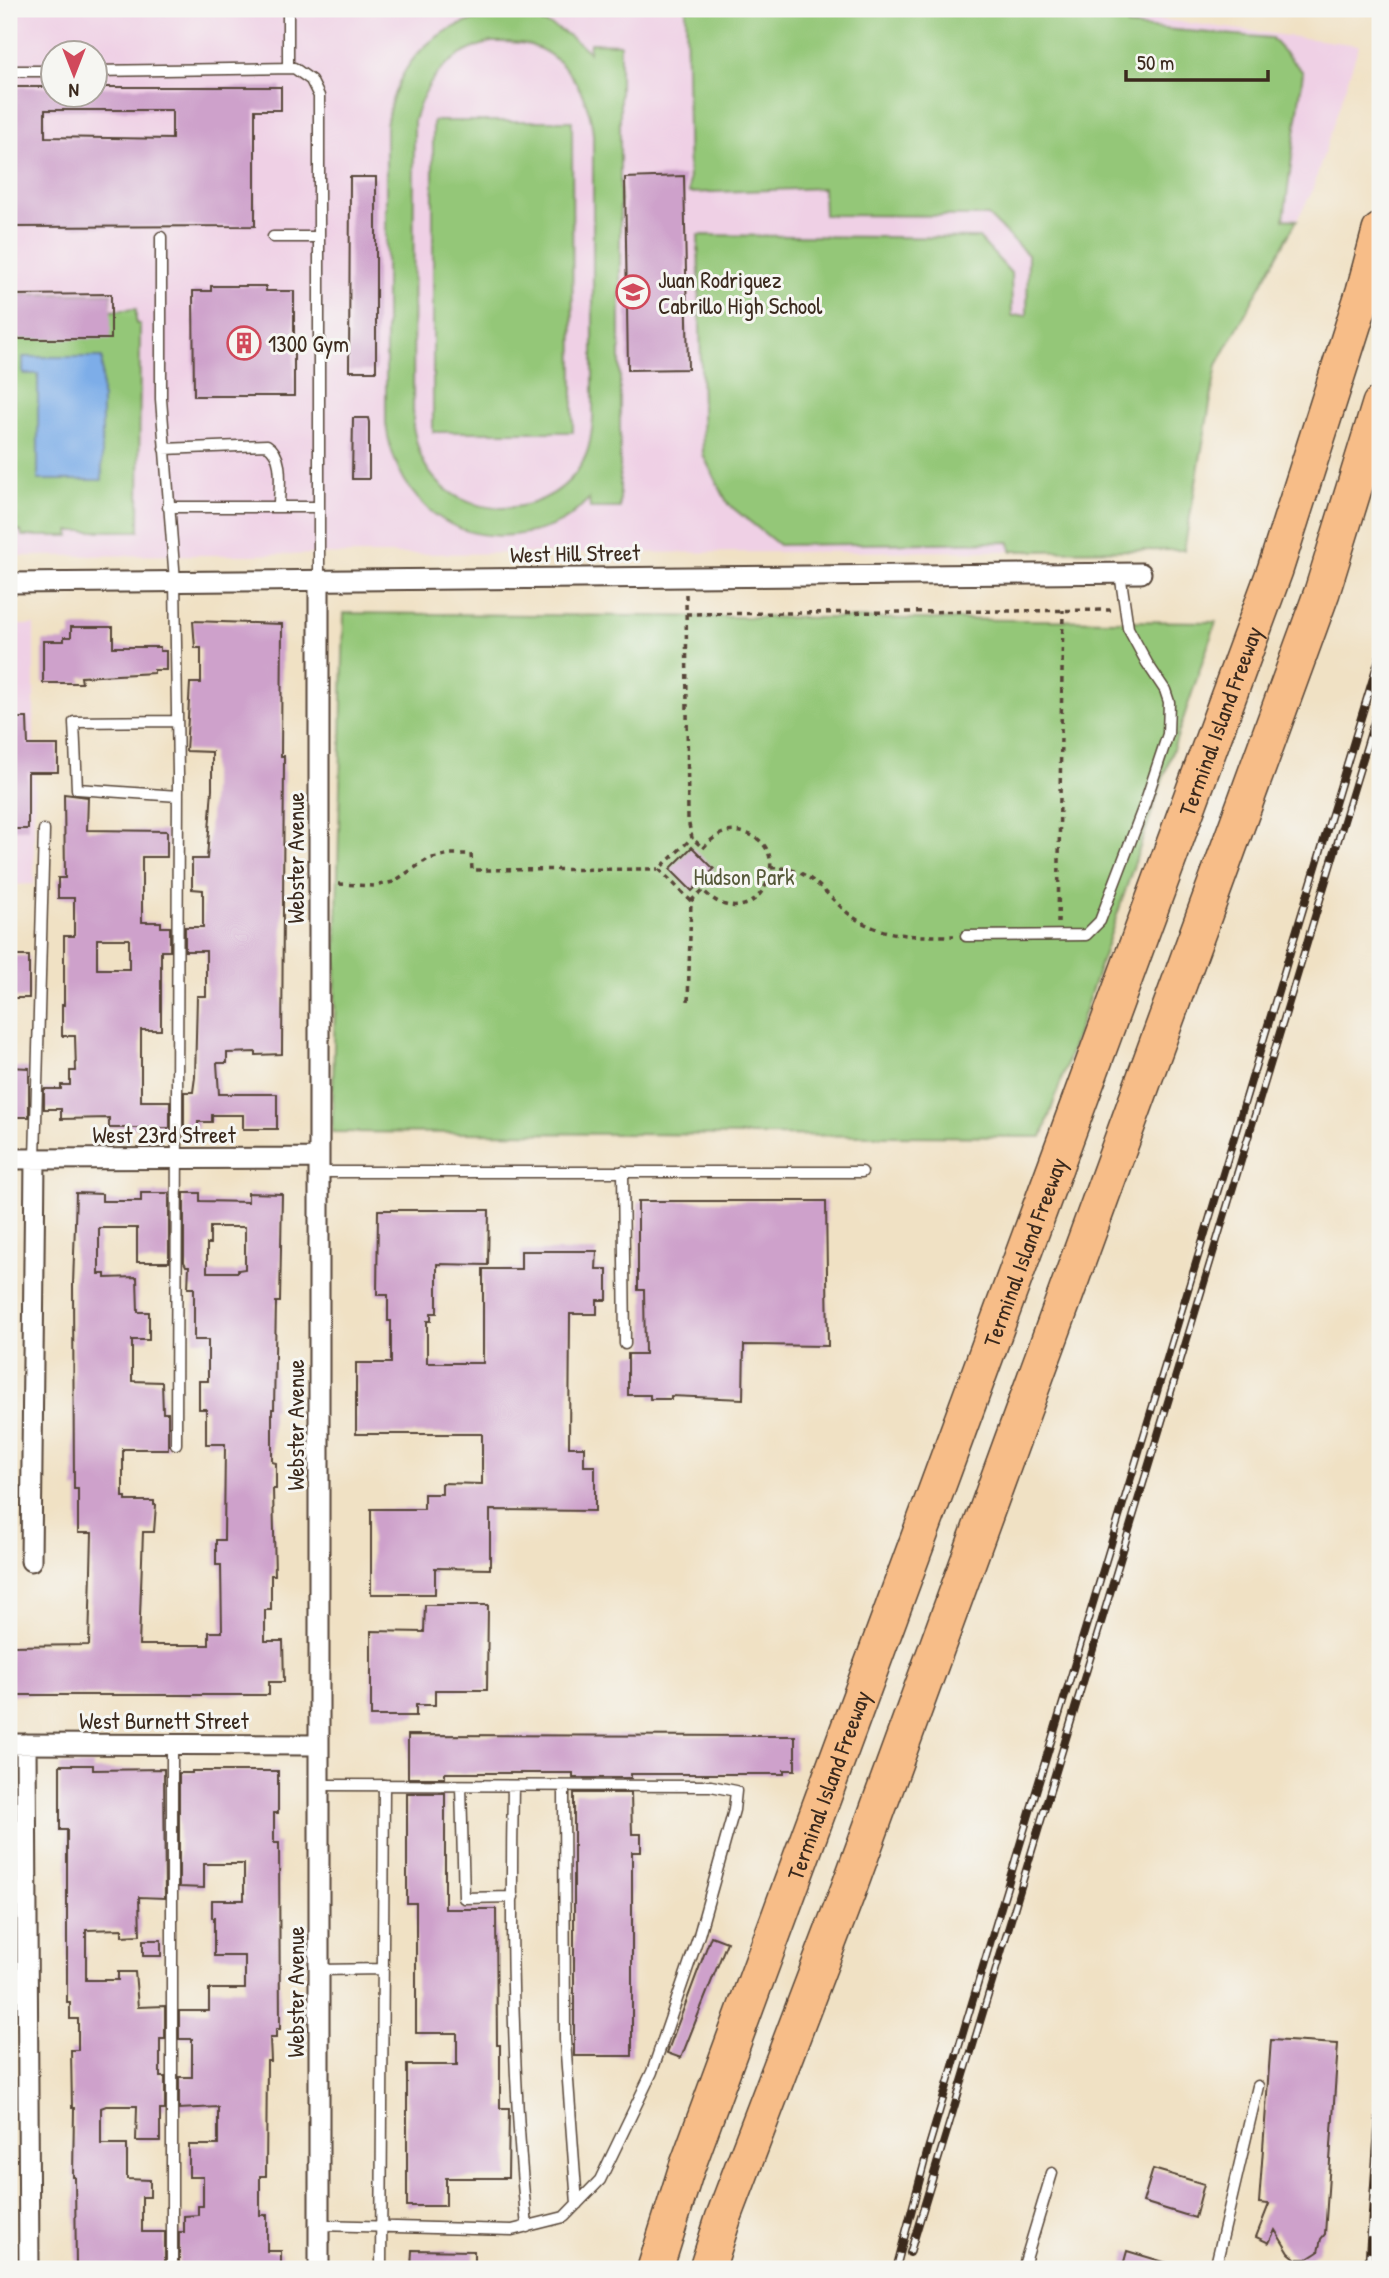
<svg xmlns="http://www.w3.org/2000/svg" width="1389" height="2278" viewBox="0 0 1389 2278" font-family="'Patrick Hand',sans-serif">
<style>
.built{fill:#efd0e5;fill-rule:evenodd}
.green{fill:#94c778;stroke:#68784b;stroke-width:2;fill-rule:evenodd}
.water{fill:#7dade8;stroke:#5c6c83;stroke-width:2}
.building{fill:#cea1cb;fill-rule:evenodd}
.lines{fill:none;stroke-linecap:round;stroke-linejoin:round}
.lane-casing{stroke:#564537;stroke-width:13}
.street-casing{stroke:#564537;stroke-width:23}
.highway-casing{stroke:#564537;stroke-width:38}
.path{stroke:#564537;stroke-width:3.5;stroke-dasharray:5 5;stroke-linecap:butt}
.lane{stroke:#fff;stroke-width:10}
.street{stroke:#fff;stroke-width:19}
.highway{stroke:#f7bd88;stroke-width:35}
.rail-casing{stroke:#3b2a1e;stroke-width:8}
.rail{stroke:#f6f6f2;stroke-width:5;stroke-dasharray:16;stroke-linecap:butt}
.labels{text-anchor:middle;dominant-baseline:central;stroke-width:6;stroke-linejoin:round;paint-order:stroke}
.poi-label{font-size:23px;fill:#3b2a1e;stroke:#f6f6f2;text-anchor:start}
.street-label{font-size:23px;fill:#3b2a1e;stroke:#f6f6f2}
.park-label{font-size:23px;fill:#565939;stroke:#f6f6f2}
</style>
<rect width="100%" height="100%" fill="#f6f6f2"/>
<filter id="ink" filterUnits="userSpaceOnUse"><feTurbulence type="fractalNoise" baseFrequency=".0143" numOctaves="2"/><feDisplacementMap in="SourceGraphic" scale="14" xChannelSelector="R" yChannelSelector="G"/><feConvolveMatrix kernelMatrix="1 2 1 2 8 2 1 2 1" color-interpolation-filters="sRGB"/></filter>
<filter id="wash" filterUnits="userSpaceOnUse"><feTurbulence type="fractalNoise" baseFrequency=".00686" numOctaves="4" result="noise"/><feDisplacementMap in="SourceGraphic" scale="28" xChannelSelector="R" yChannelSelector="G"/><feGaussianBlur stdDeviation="1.57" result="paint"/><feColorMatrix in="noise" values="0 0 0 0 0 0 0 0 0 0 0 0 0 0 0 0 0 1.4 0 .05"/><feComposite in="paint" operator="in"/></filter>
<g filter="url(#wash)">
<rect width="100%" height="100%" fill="#f0e1c4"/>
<path class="built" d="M9,9H1136L1133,16L1359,45L1311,194L1217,365L1184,550L9,556ZM52,52H94V94H52Z
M9,625H34V884L9,885Z"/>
<path class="green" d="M686,9H1127L1128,26L1271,38L1303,72L1284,219L1297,220L1217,365L1184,550L1011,551L1010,542L779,545L728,504L703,455L698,235L979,238L1011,273L1012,316L1027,315L1028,255L988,216L824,215L823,188L689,193Z
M502,15C540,18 561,26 589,52L590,43L620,44V508H590L589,499C582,505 576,512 569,517C553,528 532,533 513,535C442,542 394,490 386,424V126C397,59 435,22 502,15ZM491,42C504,42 517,41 530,45C568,57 590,98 593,135V419C592,431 591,443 586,455C558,521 458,527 424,463C418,452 416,439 413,427L414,121C427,77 447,55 491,42Z
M433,121H572L573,432H433Z
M111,294L110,311L136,309V324H140L139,531H70V536H22L21,531H12L13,340L9,339V295Z
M344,613L1216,622L1042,1137L332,1132Z"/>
<path class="water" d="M23,357H102V480H38V374H23Z"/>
<g id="blocks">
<path class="building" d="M9,87H52V94H94V87H281V110H255V226L9,227ZM45,110H172V139L45,137Z
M684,176L688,369L628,370L625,178Z
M350,177H376V371H349Z
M211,286H266V291H294V396H194L193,291H211Z
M111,294V339H9V295Z
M353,418H368L369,422V479H352Z
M193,621L282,624L281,756H284L282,1054L256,1055V1052L227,1053V1063H217L219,1094H277V1129H243V1115H212V1122H198V1128H184V1092H193L195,1077L197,996H206V951H185V927H203V890L192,889V859H207L212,789V752L186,751L190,683H201V648H195Z
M71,627H113V647H160V651H166V670H154V673L81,677L82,683H43V641H64V637H71Z
M9,718H27L28,745H58V772H28V829H9Z
M64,794L88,797L87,830L167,831V857H142V922H161V927H170V951H161V1030H141V1101H170V1128H109V1118L61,1119V1109H44V1089H61V1085H70V1071H76L75,1036H62V1005H64V936H74V898H58V878H65ZM97,939H129V969H97Z
M692,847L714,869L692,891L670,869Z
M9,956H29V998H9Z
M9,1067L29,1068V1117H9Z
M76,1193L102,1194V1201H141V1193H169V1262H137V1228H99V1274H105V1278L137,1277L138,1312H149V1340H132V1381L162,1382L163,1413H168V1449H123V1497H126V1501H154V1505H156L154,1532H143L139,1645H209V1632H222L221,1565H216V1540H224L225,1444H206V1409H199V1381H208V1340H194V1288H188L189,1266H186L184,1262V1193H200V1201L248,1202V1193L282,1194L280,1302H276L274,1409H272V1462L276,1463V1489H273L275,1575H271V1610H265V1641H283L284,1682H269V1695H9V1646L89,1645L92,1533H78V1489H74L73,1285ZM210,1227H245V1269L238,1270V1272H207V1244H210Z
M638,1201H826L828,1346L744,1345L743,1399L671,1396V1399H650V1395H628V1354H645L644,1290H638Z
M378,1210H489L488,1265L437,1264V1313H431V1321H427V1363H483V1269H521V1251H597L596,1269H607V1300H597V1314H570L569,1447H584V1466H595V1511L490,1510V1569L435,1568V1594H371V1509H424V1494H442V1483L482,1484V1434H356V1363H391V1321H388V1295H377Z
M425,1605H488L487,1690H435V1705H416V1716H371V1631L424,1632Z
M408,1735L795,1736V1770H784V1774H631V1778H573V1773H445V1778H408Z
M60,1765H93V1770L164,1769L165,1898L139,1897L140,1935L122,1936V1929L86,1930V1980H118V1972H135L138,2007L165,2006V2039H160V2077H165V2110H160V2141H136L137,2106H106L101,2108V2144H127V2179L150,2180V2197H142V2232H165V2269H143V2266L76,2269L75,2177H73L74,2108H72L71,2050H78V2019H70V2002H67V1830H60Z
M192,1771H278V1813H274V1843H279L280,2029H276V2038H270L271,2061H267L266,2176H260V2215H267V2251H281V2269H179V2232H184V2216L198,2215V2206H203V2177H189V2145H218V2107L179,2109V2077H192V2039H179V2011H209V1989H245V1956H214V1918H212V1900H244V1864H204V1888L179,1887V1773H192Z
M407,1793H445V1909H496L497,2045H500V2108H509L508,2178H446V2206H407V2065H457V2033H416V1903H407Z
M574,1793H631L632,1834H641V1852H632V2056H574Z
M711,1936L727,1942L681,2058L667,2053Z
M143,1940H161V1956H143Z
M1271,2040L1338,2044L1325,2234L1321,2239L1318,2252L1307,2259H1296L1289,2253L1275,2230L1269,2243L1256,2237L1269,2204L1259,2203Z
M1153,2169L1204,2184L1195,2218L1143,2202Z
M412,2250L474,2251V2269L411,2268Z
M1127,2251L1174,2265L1173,2269H1122Z"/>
</g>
</g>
<g filter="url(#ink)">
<use href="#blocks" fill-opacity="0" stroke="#564537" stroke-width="2"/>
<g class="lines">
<defs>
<path id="lane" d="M288,9V68
M9,71H52
M94,71L294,68L311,80L319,96V580
M161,237V399L175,581L178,775L176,1444
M273,237H319
M164,449L267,445C285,456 279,487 279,506
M168,507H319
M177,721L74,722L77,789L178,796
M966,936L1086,935L1100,921L1144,806L1168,734L1169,702L1165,690L1147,663L1128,628L1120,573
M35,1159L44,830
M623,1171L625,1344
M319,1172H862
M172,1744V2269
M319,1785L711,1786L736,1791L734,1810L699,1935L652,2072L600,2180L564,2217L512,2230L319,2225
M461,1786L464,1898L513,1897
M513,1786C510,1933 512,2080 527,2227
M564,1786L565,2040L577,2204
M319,1970L383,1969
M381,2269L384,1785
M1023,2269L1052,2173
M1215,2269L1258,2086"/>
<path id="street" d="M319,580V2269
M9,583L1141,573
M9,1159L319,1158
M31,1561L35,1159
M9,1744L319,1745
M26,1744L29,2269"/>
<g id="highway">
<path id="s1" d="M655,2269L686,2170L1275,570L1364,291L1380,231"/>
<path d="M707,2269L723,2219L849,1888L1322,592L1380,404"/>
</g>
</defs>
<use href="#lane" class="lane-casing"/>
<use href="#street" class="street-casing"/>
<use href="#highway" class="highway-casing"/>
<path class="path" d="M686,594L688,820L692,838L659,869L691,901L688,1005
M686,614L1112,610
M771,868C817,865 829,906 863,923C894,938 920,936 954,936
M339,884L374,886L393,882L428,859L450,854H471L472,870L658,869
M691,901L703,890C755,945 804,845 741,832C725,829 714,836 703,848L692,838
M1058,923L1063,610"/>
<use href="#lane" class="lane"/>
<use href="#street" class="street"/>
<use href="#highway" class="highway"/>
<defs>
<path id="rail" d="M910,2253L1380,702
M896,2269L928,2149L965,2026L1380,655
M1368,2269L1380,2100"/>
</defs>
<use href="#rail" class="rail-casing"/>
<use href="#rail" class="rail"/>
</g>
</g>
<defs>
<symbol id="school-ring" viewBox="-11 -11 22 22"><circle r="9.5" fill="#f6f6f2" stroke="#d1495b" stroke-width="1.5"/><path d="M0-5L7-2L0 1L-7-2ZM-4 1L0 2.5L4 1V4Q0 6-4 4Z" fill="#d1495b"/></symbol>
<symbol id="building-ring" viewBox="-11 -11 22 22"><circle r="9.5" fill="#f6f6f2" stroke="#d1495b" stroke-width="1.5"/><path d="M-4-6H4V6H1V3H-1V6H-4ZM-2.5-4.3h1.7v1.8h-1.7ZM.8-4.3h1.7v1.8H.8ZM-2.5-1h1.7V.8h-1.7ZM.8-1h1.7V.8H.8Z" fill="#d1495b"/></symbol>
</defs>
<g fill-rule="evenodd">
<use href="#school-ring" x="614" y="273" width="38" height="38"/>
<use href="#building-ring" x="225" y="324" width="38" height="38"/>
</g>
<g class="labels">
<g class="poi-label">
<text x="658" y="279">Juan Rodriguez<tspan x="658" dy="26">Cabrillo High School</tspan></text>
<text x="268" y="343">1300 Gym</text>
</g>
<g class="street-label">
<text transform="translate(575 553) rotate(-1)">West Hill Street</text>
<text stroke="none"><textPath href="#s1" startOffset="1648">Terminal Island Freeway</textPath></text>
<text transform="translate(295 858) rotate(-90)">Webster Avenue</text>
<text x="164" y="1134">West 23rd Street</text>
<text stroke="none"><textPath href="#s1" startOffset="1082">Terminal Island Freeway</textPath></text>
<text transform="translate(295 1425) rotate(-90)">Webster Avenue</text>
<text x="164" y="1720">West Burnett Street</text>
<text stroke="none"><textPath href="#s1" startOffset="514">Terminal Island Freeway</textPath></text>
<text transform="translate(295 1992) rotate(-90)">Webster Avenue</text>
</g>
<g class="park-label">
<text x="744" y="876">Hudson Park</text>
</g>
</g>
<rect width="1389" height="2278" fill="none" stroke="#f6f6f2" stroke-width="35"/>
<g transform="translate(74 74) rotate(180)"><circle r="33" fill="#f6f6f2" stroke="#aba49d" stroke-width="2"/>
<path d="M0-5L12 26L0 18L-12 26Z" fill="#d1495b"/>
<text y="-10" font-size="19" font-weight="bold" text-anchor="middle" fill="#3b2a1e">N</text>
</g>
<path d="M1126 70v10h142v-10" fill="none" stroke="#3b2a1e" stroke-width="3.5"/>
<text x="1137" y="70" font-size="21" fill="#3b2a1e" stroke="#f6f6f2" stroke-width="5" paint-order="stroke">50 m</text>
</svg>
